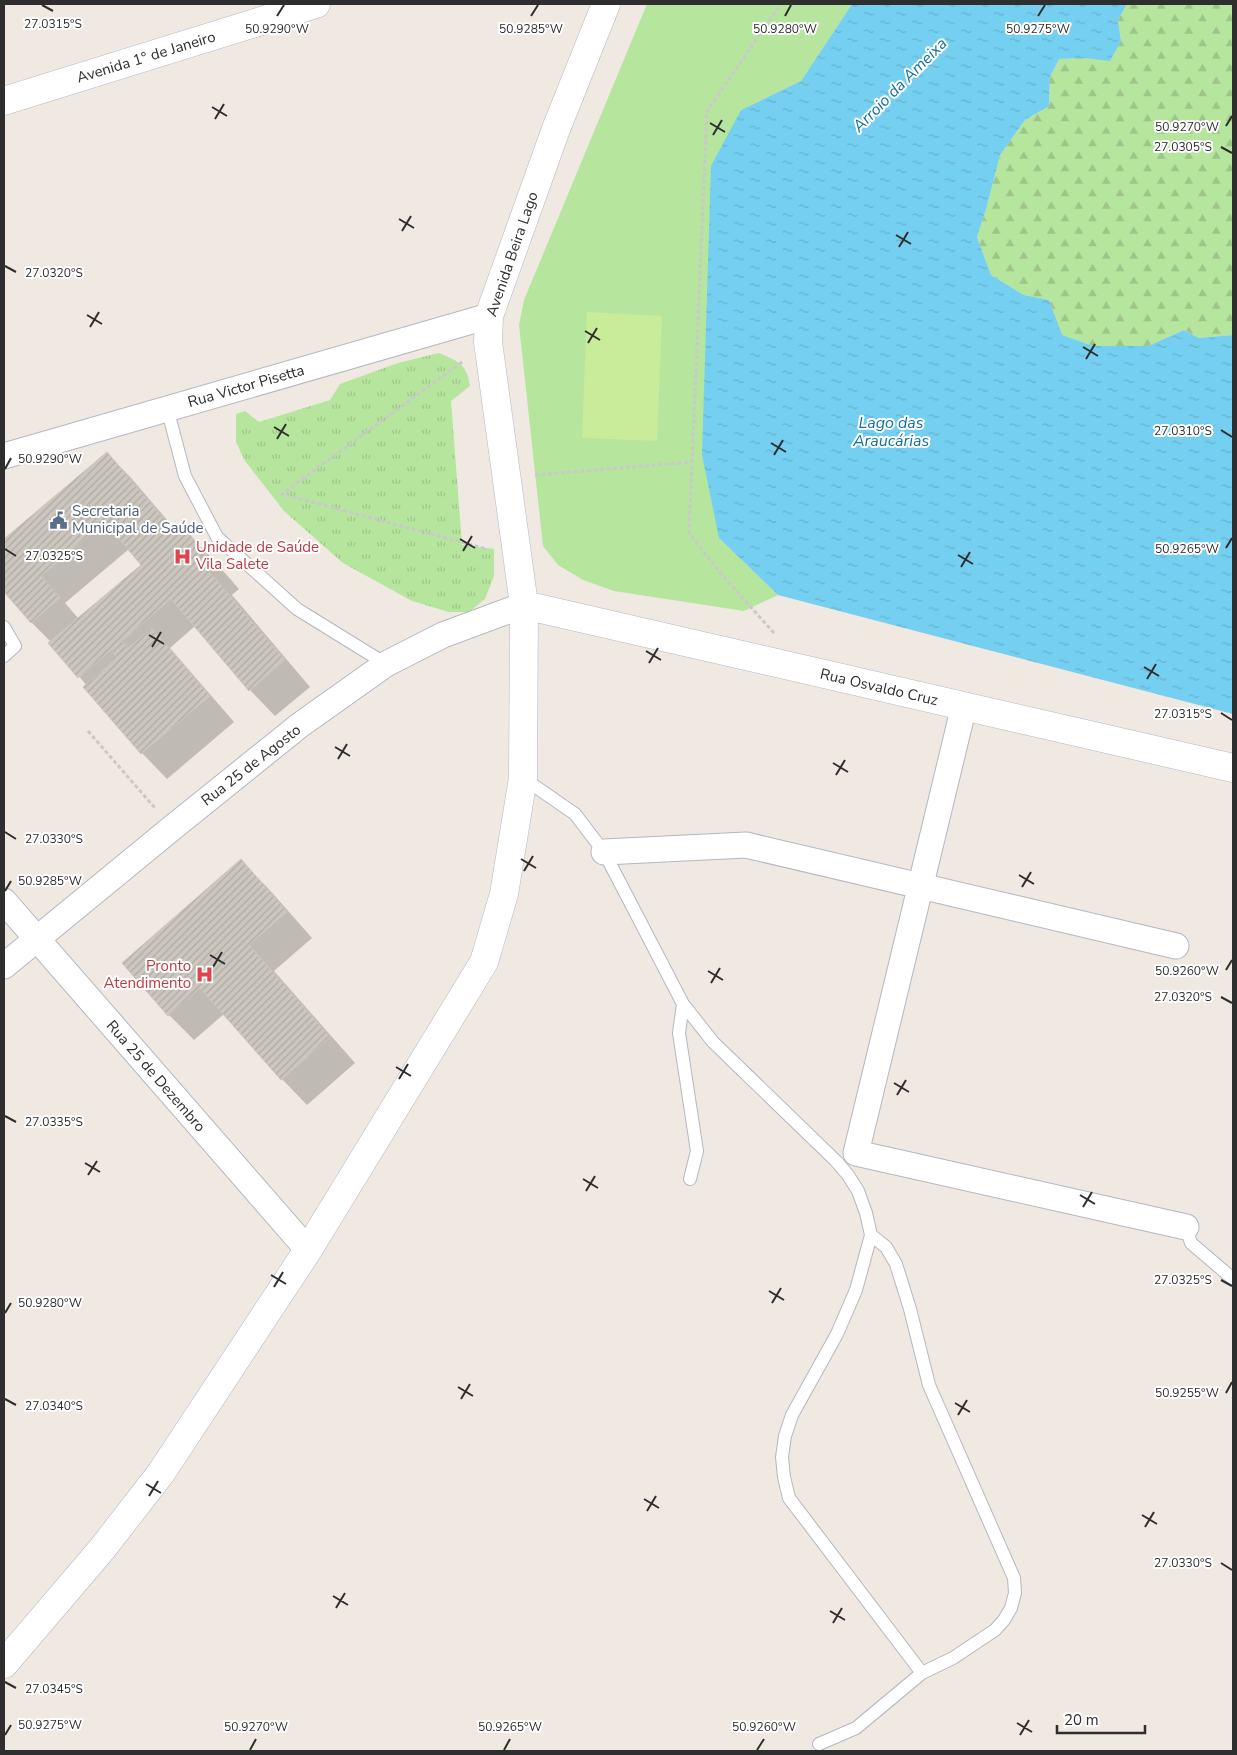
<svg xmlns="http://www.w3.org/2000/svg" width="1237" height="1755" viewBox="0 0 1237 1755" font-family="'Nunito Sans',sans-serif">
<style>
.grass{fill:url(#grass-tufts)}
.forest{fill:url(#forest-firs)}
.park{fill:#b6e59e}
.pitch{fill:#c9ec9a}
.water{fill:url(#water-ripples)}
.shadow{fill:#0003;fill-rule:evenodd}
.building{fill:url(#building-hatch);stroke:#cbc5ba}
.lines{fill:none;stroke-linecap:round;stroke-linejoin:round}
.lane-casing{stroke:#b4b7c1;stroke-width:14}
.street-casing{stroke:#b4b7c1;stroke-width:27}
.secondary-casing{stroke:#b4b7c1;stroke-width:29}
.path{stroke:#c9c9c9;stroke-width:3;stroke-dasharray:4 2.5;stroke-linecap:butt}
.lane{stroke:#fff;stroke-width:12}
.street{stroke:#fff;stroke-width:25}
.secondary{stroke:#fff;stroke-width:28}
.ticks{fill:none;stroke:#2e2e2e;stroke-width:2}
.labels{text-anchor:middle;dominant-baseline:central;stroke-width:4;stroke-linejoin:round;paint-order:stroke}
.street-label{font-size:15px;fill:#2e2e2e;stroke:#fff}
.service-label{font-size:15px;fill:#4e5e75;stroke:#fff;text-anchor:start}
.health-label{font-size:15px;fill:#be3a42;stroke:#fff;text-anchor:start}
.water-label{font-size:16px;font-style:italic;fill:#0d6fa3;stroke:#fff}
.ticks-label{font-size:12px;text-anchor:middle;fill:#2e2e2e;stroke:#fff;stroke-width:4;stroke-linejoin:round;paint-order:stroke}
</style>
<defs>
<pattern id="grass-tufts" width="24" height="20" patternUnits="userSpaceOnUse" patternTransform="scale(1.25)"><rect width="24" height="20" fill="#b6e59e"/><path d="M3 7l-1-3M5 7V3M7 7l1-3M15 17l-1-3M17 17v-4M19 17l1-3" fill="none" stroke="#9dc588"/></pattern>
<pattern id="forest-firs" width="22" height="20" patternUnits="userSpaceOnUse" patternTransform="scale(1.25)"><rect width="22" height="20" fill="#b6e59e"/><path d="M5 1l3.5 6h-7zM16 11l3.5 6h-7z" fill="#9dc588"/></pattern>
<pattern id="water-ripples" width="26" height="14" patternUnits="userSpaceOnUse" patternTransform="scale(1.25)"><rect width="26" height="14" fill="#75cff0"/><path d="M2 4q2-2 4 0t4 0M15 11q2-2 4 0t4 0" fill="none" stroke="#66b2ce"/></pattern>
<pattern id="building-hatch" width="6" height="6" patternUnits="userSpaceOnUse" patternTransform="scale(1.25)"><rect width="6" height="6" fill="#cbc7bf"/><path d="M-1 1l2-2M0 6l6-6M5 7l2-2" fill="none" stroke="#afaba4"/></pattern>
</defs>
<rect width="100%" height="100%" fill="#efe9e1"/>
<path class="grass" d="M439,353C458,361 467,364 470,386L451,401L462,545L494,549V576L485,599L469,612H449L412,601L343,563L284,511L245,461L236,442V414L245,411L259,422L330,400L340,384L398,363Z"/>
<path class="forest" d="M1127,4H1233V335L1199,338L1184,330L1148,346H1093L1061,335L1049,300L1024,295L991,275L977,237L987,206L1000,155L1025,120L1049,106L1050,77L1059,59L1084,58L1121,41L1118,20Z"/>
<path class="park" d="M647,4H852L801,81L741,110L719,538L778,595L744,611L614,591L583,580L558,565L543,546L519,325L524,300Z"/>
<path class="pitch" d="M587,312L662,316L657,441L582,438Z"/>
<path class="water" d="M852,4H1127L1118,20L1121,41L1110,61L1084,58L1059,59L1050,77L1049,106L1025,120L1000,155L987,206L977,237L991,275L1024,295L1049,300L1062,335L1093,346H1148L1184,330L1199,338L1233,335V714L778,595L719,538L702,455L711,166L741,110L801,81Z"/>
<path class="shadow" d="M107,453L132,479L179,534L184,530L209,555L239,589L232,595L310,687L275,716L250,690L195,626L170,648L234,722L167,779L142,753L51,642L31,622L4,590V540ZM129,549L143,565L79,619L65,603Z
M241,861L267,887L312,938L274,971L355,1063L307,1105L282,1079L224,1014L194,1040L169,1015Z"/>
<path class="building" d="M107,452L177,534L184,528L214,563L207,569L285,660L249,691L171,599L122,641L128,648L152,628L210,696L141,754L83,687L117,658L111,650L78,678L48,643L141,565L105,522L41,576L60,598L31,623L4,592V539Z
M241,859L287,912L249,945L330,1037L281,1080L200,988L168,1016L122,963Z"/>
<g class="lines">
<defs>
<path id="lane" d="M167,408L185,476L217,537L297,609L386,664
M4,627L15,646L4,656
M523,778L575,814L604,852L683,1004L713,1042L836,1161L848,1175L858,1191L866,1213L871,1235L856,1290L837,1334L792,1415L785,1436L782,1457L784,1477L789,1498L922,1673
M683,1004L679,1033L697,1151L690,1179
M1186,1227L1191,1243L1233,1279
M819,1744L856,1728L922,1673L953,1658L995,1630L1004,1620L1011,1608L1015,1593L1014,1578L929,1385L910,1309L896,1264L886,1247L871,1235"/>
<path id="street" d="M4,456L489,316
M964,706L856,1153L1186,1227
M604,852L746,845L1176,946
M4,901L308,1250
M4,966L172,828L300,725L386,664L443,635L524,605"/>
<path id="secondary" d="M4,101L316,4
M524,605L1233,768
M4,1664L102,1549L161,1473L308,1250L484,962L504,894L523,778L524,605L488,342L489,316L556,129L606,4"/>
</defs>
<use href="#lane" class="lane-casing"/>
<use href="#street" class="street-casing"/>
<use href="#secondary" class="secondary-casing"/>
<path class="path" d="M462,362L282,494L487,549
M535,475L692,462
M774,633L722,575L689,533L707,111L781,4
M88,731L155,808"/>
<use href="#lane" class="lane"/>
<use href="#street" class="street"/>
<use href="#secondary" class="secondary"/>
</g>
<path class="ticks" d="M42,5L53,11M277,16L284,5M531,16L538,5M785,16L791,5M1038,16L1045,5M212,107L227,116M215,119L224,104M710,123L725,132M1226,126L1232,116M713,135L722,120M1221,147L1232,153M399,219L414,228M402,231L411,216M896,235L911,244M899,247L908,232M5,266L16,272M87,315L102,324M90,327L99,312M585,331L600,340M588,343L597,328M1083,347L1098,356M1086,359L1095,344M274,427L289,436M1221,430L1232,437M277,439L286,424M771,443L786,452M774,455L783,440M5,469L11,458M460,539L475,548M1226,548L1232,538M5,549L16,556M463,551L472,536M958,555L973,564M961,567L970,552M149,635L164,644M152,647L161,632M646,651L661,660M649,663L658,648M1144,667L1159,676M1147,679L1156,664M1221,713L1232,720M335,747L350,756M338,759L347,744M833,763L848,772M836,775L845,760M5,832L16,839M521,859L536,868M524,871L533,856M1019,875L1034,884M1022,887L1031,872M5,891L11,881M210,955L225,964M213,967L222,952M1226,970L1232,960M708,971L723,980M711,983L720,968M1221,997L1232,1003M396,1067L411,1076M399,1079L408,1064M894,1083L909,1092M897,1095L906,1080M5,1116L16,1122M85,1163L100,1172M88,1175L97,1161M583,1179L598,1188M586,1191L595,1176M1080,1195L1095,1204M1083,1207L1092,1192M271,1275L286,1284M1221,1280L1232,1286M274,1287L283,1272M769,1291L784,1300M772,1303L781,1288M5,1313L11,1303M458,1387L473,1396M1226,1393L1232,1382M5,1399L16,1405M461,1399L470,1384M955,1403L970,1412M958,1415L967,1400M146,1484L161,1493M149,1496L158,1481M644,1499L659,1508M647,1511L656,1496M1142,1515L1157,1524M1145,1527L1154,1512M1221,1563L1232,1570M333,1596L348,1605M336,1608L345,1593M830,1611L845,1620M833,1623L842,1608M5,1682L16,1688M1017,1723L1032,1732M5,1735L11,1725M1020,1735L1029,1720M250,1750L256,1739M504,1750L510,1739M757,1750L764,1739"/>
<defs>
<symbol id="civic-bare" viewBox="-9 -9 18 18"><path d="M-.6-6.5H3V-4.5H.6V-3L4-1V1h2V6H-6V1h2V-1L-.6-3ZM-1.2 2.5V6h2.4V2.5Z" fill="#5c6f8a" stroke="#fff" stroke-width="2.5" paint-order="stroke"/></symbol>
<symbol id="hospital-bare" viewBox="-9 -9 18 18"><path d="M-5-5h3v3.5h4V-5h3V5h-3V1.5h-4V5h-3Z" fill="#e0444e" stroke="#fff" stroke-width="2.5" paint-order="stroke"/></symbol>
</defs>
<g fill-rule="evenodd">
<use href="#civic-bare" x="46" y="508" width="25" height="25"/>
<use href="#hospital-bare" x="170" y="544" width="25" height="25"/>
<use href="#hospital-bare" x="192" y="962" width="25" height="25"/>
</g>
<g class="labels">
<g class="street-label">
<text transform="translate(146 57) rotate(-17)">Avenida 1° de Janeiro</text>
<text transform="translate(512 254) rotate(-71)">Avenida Beira Lago</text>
<text transform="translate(246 386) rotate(-16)">Rua Victor Pisetta</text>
<text transform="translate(879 687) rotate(13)">Rua Osvaldo Cruz</text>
<text transform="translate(251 765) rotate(-38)">Rua 25 de Agosto</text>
<text transform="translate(156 1076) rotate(49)">Rua 25 de Dezembro</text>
</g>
<g class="service-label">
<text x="72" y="511">Secretaria<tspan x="72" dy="17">Municipal de Saúde</tspan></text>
</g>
<g class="health-label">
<text x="196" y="547">Unidade de Saúde<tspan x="196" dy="17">Vila Salete</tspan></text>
<text x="191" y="966" text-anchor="end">Pronto<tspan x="191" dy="17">Atendimento</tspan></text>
</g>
<g class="water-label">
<text transform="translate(900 85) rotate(-45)">Arroio da Ameixa</text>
<text x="891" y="423">Lago das<tspan x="891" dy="18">Araucárias</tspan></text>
</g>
</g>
<g class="ticks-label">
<text x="53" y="28">27.0315°S</text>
<text x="277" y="33">50.9290°W</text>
<text x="531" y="33">50.9285°W</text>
<text x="785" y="33">50.9280°W</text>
<text x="1038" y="33">50.9275°W</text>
<text x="1187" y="131">50.9270°W</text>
<text x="1183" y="151">27.0305°S</text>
<text x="54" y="277">27.0320°S</text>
<text x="1183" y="435">27.0310°S</text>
<text x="50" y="463">50.9290°W</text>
<text x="1187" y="553">50.9265°W</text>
<text x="54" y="560">27.0325°S</text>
<text x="1183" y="718">27.0315°S</text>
<text x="54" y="843">27.0330°S</text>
<text x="50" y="885">50.9285°W</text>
<text x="1187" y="975">50.9260°W</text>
<text x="1183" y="1001">27.0320°S</text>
<text x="54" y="1126">27.0335°S</text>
<text x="1183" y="1284">27.0325°S</text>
<text x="50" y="1307">50.9280°W</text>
<text x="1187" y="1397">50.9255°W</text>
<text x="54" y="1410">27.0340°S</text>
<text x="1183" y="1567">27.0330°S</text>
<text x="54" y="1693">27.0345°S</text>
<text x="50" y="1729">50.9275°W</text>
<text x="256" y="1731">50.9270°W</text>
<text x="510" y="1731">50.9265°W</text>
<text x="764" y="1731">50.9260°W</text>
</g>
<rect width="1237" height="1755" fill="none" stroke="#2e2e2e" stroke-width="10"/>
<path d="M1057 1725v8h88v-8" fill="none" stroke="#2e2e2e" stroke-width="2.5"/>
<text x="1064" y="1725" font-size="15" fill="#2e2e2e" stroke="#ffffff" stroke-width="4" paint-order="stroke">20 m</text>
</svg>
